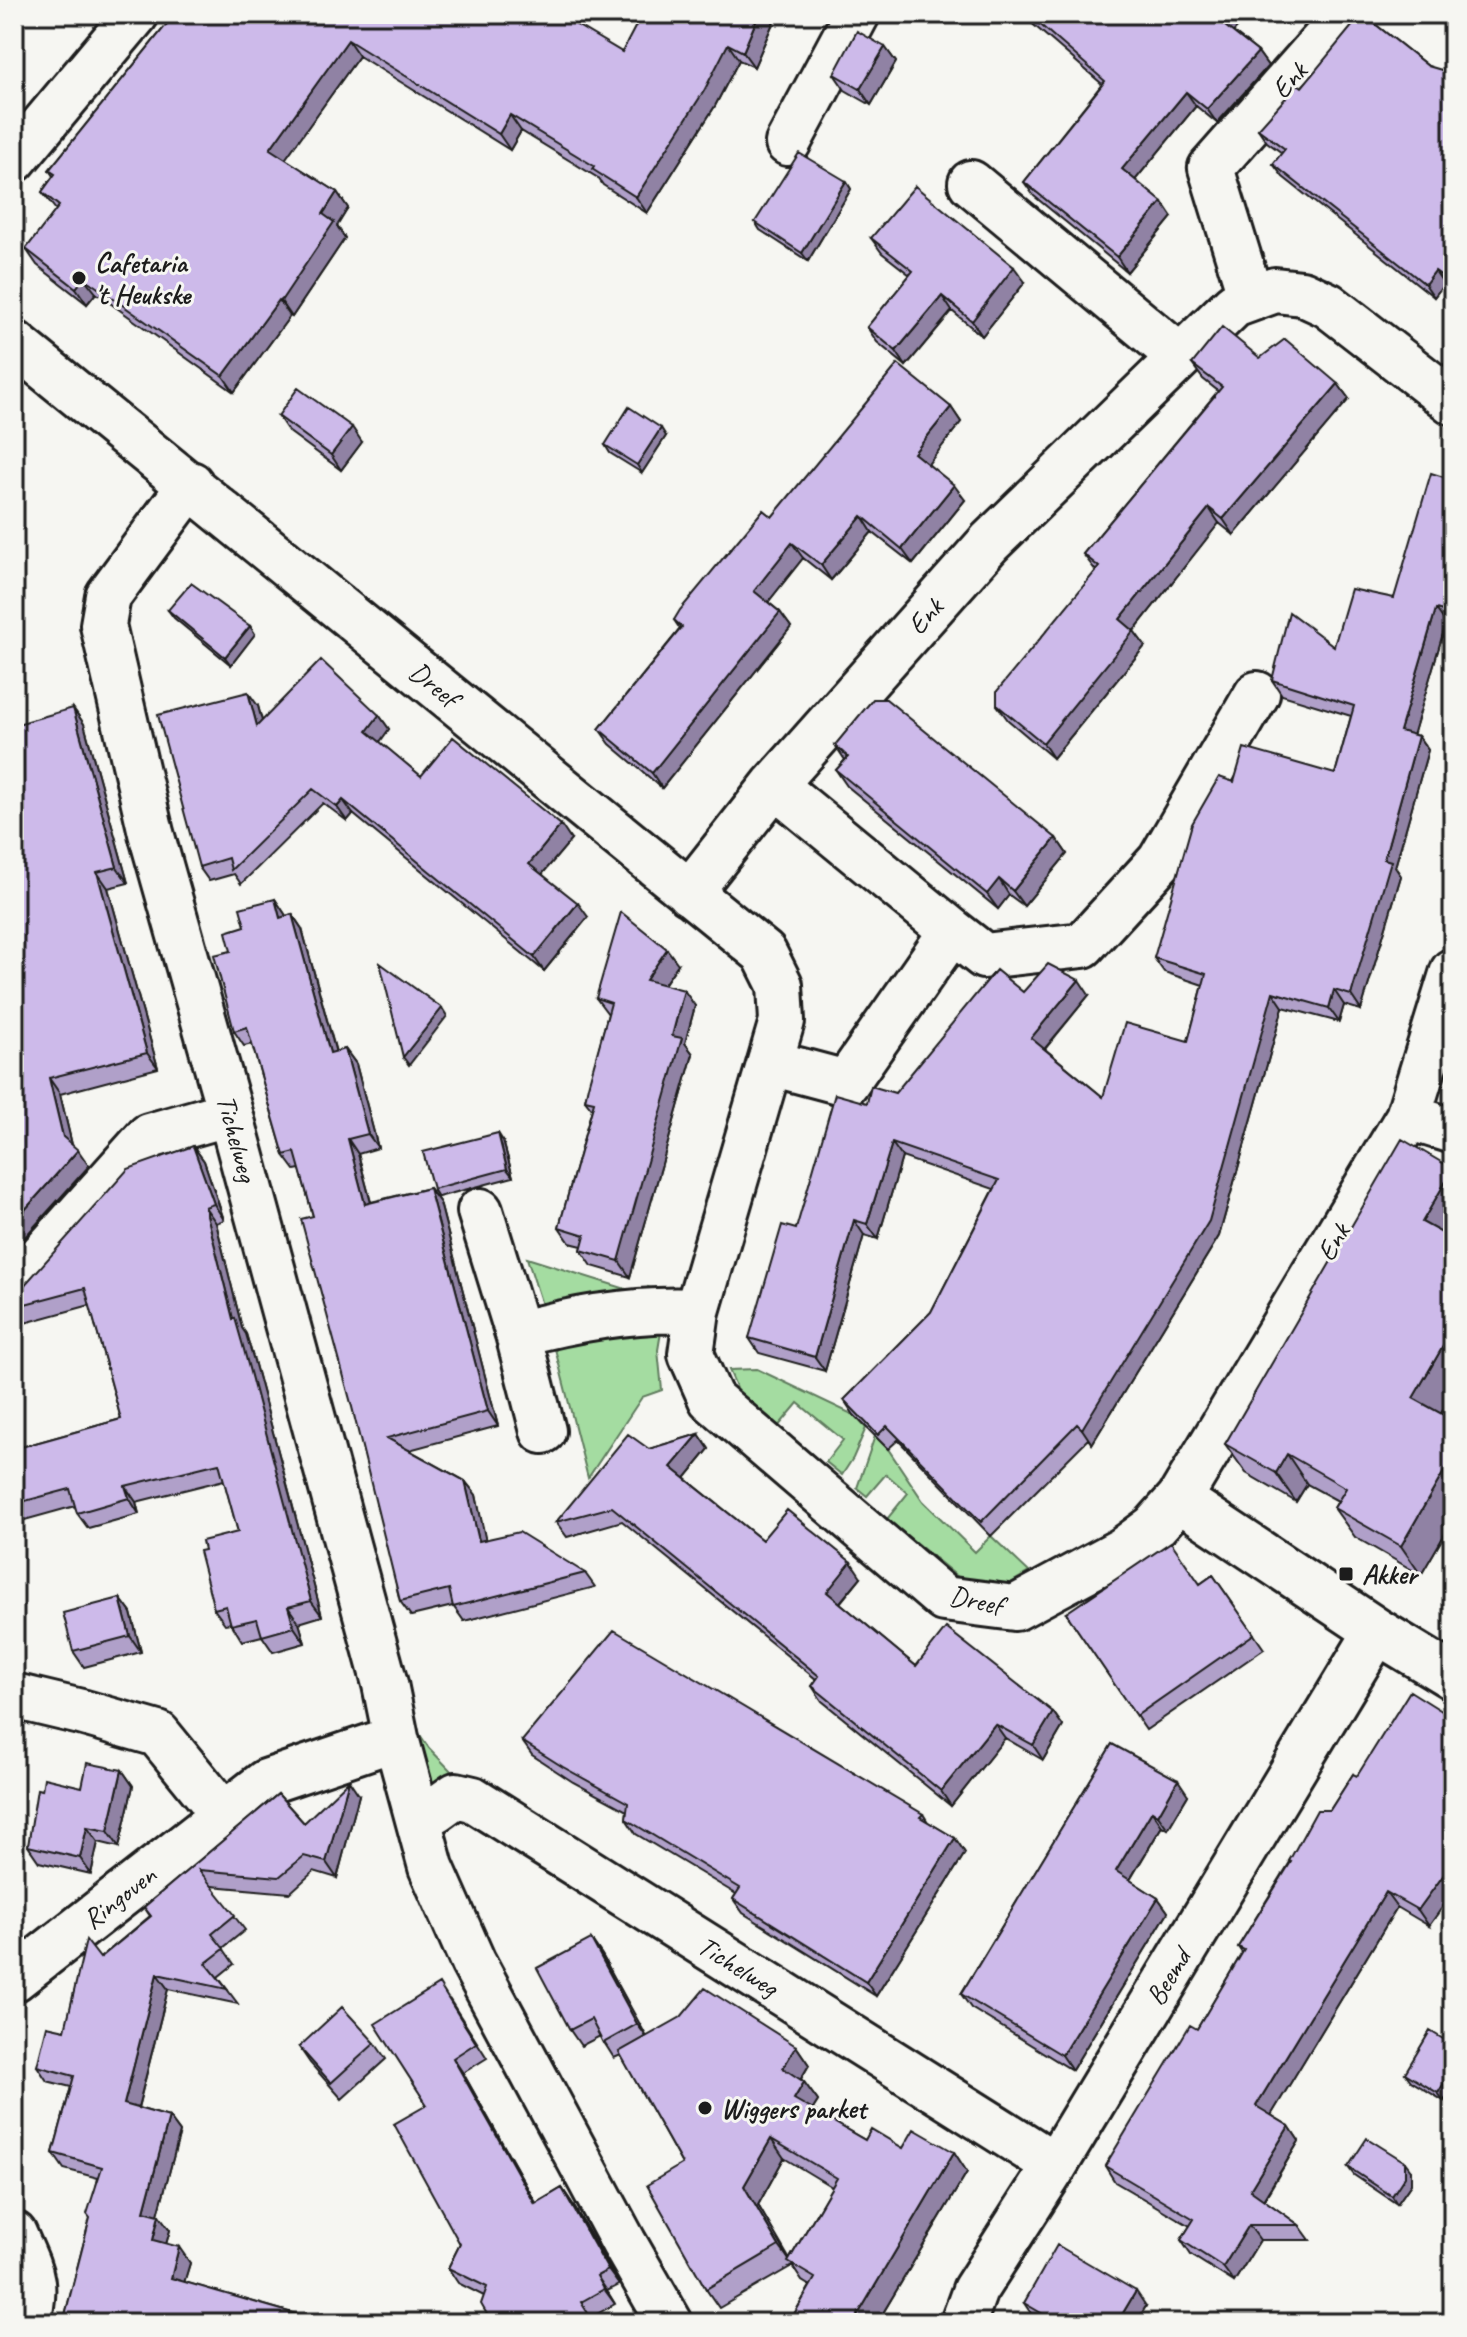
<svg xmlns="http://www.w3.org/2000/svg" width="1467" height="2337" viewBox="0 0 1467 2337" font-family="Caveat,sans-serif">
<style>
.green{fill:#a4dca1;stroke:#607c5e;stroke-width:2}
.lines{fill:none;stroke-linecap:round;stroke-linejoin:round}
.minor-casing{stroke:#1c1c1c;stroke-width:50}
.minor{stroke:#f6f6f2;stroke-width:44}
.wall{fill:#b0a0c9;stroke:#1c1c1c;stroke-width:2;fill-rule:evenodd}
.shaded-wall{fill:#9082a4;stroke:#1c1c1c;stroke-width:2}
.building{fill:#cdbaea;stroke:#1c1c1c;stroke-width:2}
.poi-dot{fill:#1c1c1c;stroke:#f6f6f2;stroke-width:3}
.labels{text-anchor:middle;dominant-baseline:central;stroke-width:6;stroke-linejoin:round;paint-order:stroke}
.street-label{font-size:28px;fill:#1c1c1c;stroke:#f6f6f2}
.poi-label{font-size:28px;font-weight:bold;fill:#1c1c1c;stroke:#f6f6f2;text-anchor:start}
</style>
<rect width="100%" height="100%" fill="#f6f6f2"/>
<filter id="ink" filterUnits="userSpaceOnUse"><feTurbulence type="fractalNoise" baseFrequency=".0125" numOctaves="2"/><feDisplacementMap in="SourceGraphic" scale="16" xChannelSelector="R" yChannelSelector="G"/><feConvolveMatrix kernelMatrix="1 2 1 2 8 2 1 2 1" color-interpolation-filters="sRGB"/></filter>
<g filter="url(#ink)">
<path class="green" d="M527,1258L645,1295L648,1287L670,1294L544,1311Z
M662,1326L658,1350L662,1390L642,1397L588,1478L552,1337Z
M757,1369L854,1415L866,1428L853,1458L842,1475L826,1462L843,1440L798,1403L777,1428L741,1398L729,1370Z
M875,1436L888,1449L923,1501L975,1552L991,1536L1029,1572L1004,1587L959,1578L887,1519L908,1493L886,1474L867,1496L857,1488Z
M414,1726L429,1748L454,1774L434,1785L425,1770Z"/>
<g class="lines">
<defs>
<path id="minor" d="M1395,14L1453,60
M788,143L857,14
M14,160L136,14
M971,183L1179,356
M1251,298L1211,168L1347,14
M14,343L764,953L780,985L782,1021L697,1311L691,1354L711,1399L944,1599L1015,1608L1123,1550L1154,1527L1179,1499L1377,1631L1453,1677
M191,484L108,596L103,625L151,833L230,1113L385,1684L396,1738L431,1867L473,1962L624,2243L670,2323
M689,893L774,785L990,542L1234,305L1275,290L1302,293L1328,305L1453,402
M952,931L984,956L1083,945L1160,861L1257,694
M771,1063L846,1083L952,931L774,785
M1408,1117L1453,1131
M480,1211L518,1334L543,1431
M14,1287L149,1136L230,1113
M518,1334C576,1318 637,1308 697,1311
M1179,1499L1408,1117L1453,971
M14,1696L81,1712L158,1734L224,1815
M418,1814L435,1810L456,1795L473,1799L1055,2165
M14,1979L266,1782L396,1738
M14,2234C30,2271 39,2282 27,2323
M963,2323L975,2290L1055,2165L1377,1631"/>
</defs>
<use href="#minor" class="minor-casing"/>
<use href="#minor" class="minor"/>
</g>
<path class="wall" d="M175,14L622,52L777,14L754,67L739,60L715,106L647,213L603,185L598,178L521,131L510,150L359,56L285,159L337,192L348,208L337,226L345,238L292,317L290,316L234,392L96,293L87,304L37,265L26,249L56,210L42,192L53,176L49,170Z
M1021,14H1228L1238,27L1233,32L1258,52L1268,66L1217,123L1196,106L1135,180L1172,217L1127,272L1034,196L1024,182L1102,84Z
M1370,20L1428,66L1453,77V291L1444,284L1434,297L1283,177L1273,164L1282,153L1267,142L1258,129Z
M885,47L896,62L871,105L845,90L834,74Z
M846,181L851,189L808,261L760,230L755,222Z
M871,238L1025,282L982,336L952,311L906,366L877,342L867,327L910,275L882,253Z
M1260,358L1338,384L1349,399L1234,535L1219,523L1134,631L1145,646L1053,758L1008,720L997,705L1096,571L1083,554L1218,391L1203,379L1192,364Z
M951,407L961,422L928,464L965,500L913,564L872,532L831,580L803,558L768,602L780,612L791,627L662,788L610,744L599,729L680,629L674,620L772,517Z
M278,416L362,442L341,470L288,431Z
M666,436L642,473L610,453L605,445Z
M1453,480V625L1446,623L1413,735L1418,736L1428,750L1395,867L1401,876L1361,1010L1344,1005L1339,1022L1283,1007L1219,1236L1092,1444L1088,1439L991,1536L898,1440L888,1449L854,1415L844,1400L931,1312L994,1189L902,1157L878,1239L864,1235L825,1371L759,1353L749,1338L796,1229L867,1103L895,1093L1023,992L1089,995L1045,1049L1103,1097L1188,1041L1203,985L1164,972L1154,958L1234,782L1335,774L1351,716L1282,695L1272,680L1334,646L1394,598Z
M168,610L250,626L255,634L231,665L174,618Z
M258,706L262,721L379,715L389,729L379,742L421,776L571,840L542,874L588,917L544,971L353,814L347,821L323,803L241,884L234,874L209,881L199,867Z
M73,708L84,724L128,883L108,888L158,1068L60,1094L72,1145L89,1166L14,1249Z
M835,745L1056,838L1067,854L1024,906L1009,895L998,909L847,786L836,770L845,760Z
M275,899L286,916L292,914L302,929L336,1052L345,1049L356,1064L378,1148L358,1154L371,1202L429,1188L440,1203L498,1426L409,1450L465,1481L476,1495L485,1540L585,1573L595,1587L464,1621L453,1606L411,1616L400,1601L313,1216L300,1169L295,1170L284,1155L252,1044L244,1046L234,1031L231,951L245,926Z
M678,964L664,985L695,1006L685,1043L693,1054L630,1277L592,1266L581,1250L582,1246L570,1243L559,1227L592,1109L585,1100L608,1014L596,998Z
M503,1141L513,1177L438,1197L433,1189Z
M193,1146L204,1161L224,1220L216,1223L242,1328L246,1334L254,1361L322,1616L299,1623L305,1643L273,1652L262,1636L242,1641L231,1623L225,1624L214,1609L204,1550L238,1532L224,1480L136,1502L139,1514L88,1528L77,1513L75,1506L14,1523V1449L121,1419L90,1305L14,1326V1307L22,1288Z
M1450,1238L1441,1413L1453,1420V1520L1421,1575L1355,1537L1334,1508L1338,1501L1307,1484L1296,1502L1246,1473L1225,1444Z
M699,1434L709,1449L685,1478L762,1540L861,1577L840,1603L916,1666L1053,1712L1063,1726L1043,1760L1005,1738L951,1806L822,1701L812,1686L817,1680L622,1521L567,1537L556,1522L649,1449Z
M1213,1575L1264,1649L1146,1730L1066,1613L1200,1584Z
M120,1598L131,1613L141,1652L84,1667L73,1651Z
M522,1741L923,1814L928,1822L955,1838L965,1853L876,1996L743,1913L733,1899L736,1894L636,1834L626,1819L627,1811L573,1782L532,1755Z
M1112,1744L1188,1795L1168,1829L1162,1826L1130,1880L1158,1898L1168,1912L1072,2070L971,2008L961,1994Z
M122,1770L133,1786L119,1847L98,1842L91,1874L39,1862L28,1846L42,1790L82,1787Z
M1353,1774L1429,1926L1397,1907L1271,2115L1289,2126L1299,2141L1264,2200L1299,2225L1310,2240H1260L1234,2282L1191,2255L1181,2240L1190,2226L1115,2182L1105,2166L1197,2029L1242,1953L1238,1947L1290,1862L1289,1861L1330,1810Z
M278,1794L304,1823L359,1795L337,1878L314,1871L290,1893L211,1886L245,1930L223,1948L234,1964L218,1977L238,2004L168,1989L138,2108L169,2117L180,2132L158,2214L170,2230L166,2244L190,2263L184,2282L327,2323H63L90,2218L98,2178L64,2169L53,2153L71,2087L47,2081L37,2066L65,2030L100,1958L150,1916L144,1907Z
M591,1939L602,1955L646,2037L796,2046L809,2065L801,2079L804,2082L818,2101L812,2110L865,2140L903,2148L954,2152L967,2172L877,2323H789L810,2286L802,2281L792,2266L719,2308L706,2289L682,2164L621,2055L614,2058L600,2036L581,2046L570,2030ZM784,2158L832,2187L789,2260L758,2205Z
M450,2000L487,2058L463,2073L536,2203L562,2188L572,2203L619,2285L607,2291L615,2304L592,2317L595,2323H492L484,2296L458,2283L448,2268L460,2244L427,2105Z
M375,2043L386,2059L342,2099L310,2063L299,2047Z
M1453,2045V2086L1444,2101L1411,2081L1405,2073Z
M1348,2167L1411,2170V2184L1397,2204L1354,2175Z
M1024,2303L1146,2306L1136,2323H1043L1034,2318Z"/>
<path class="shaded-wall" d="M759,14H777L754,67L743,52Z
M1226,14H1228L1238,27L1230,36L1220,22Z
M348,40L359,56L281,165L270,149Z
M728,44L739,60L715,106L647,213L636,197Z
M885,47L896,62L871,105L860,89Z
M1258,52L1268,66L1217,123L1207,109Z
M1186,92L1196,106L1132,184L1122,169Z
M510,115L521,131L510,150L499,134Z
M846,181L851,189L808,261L802,253Z
M337,192L348,208L337,226L345,238L292,317L281,301L323,214Z
M1162,202L1172,217L1127,272L1117,257Z
M1014,267L1025,282L982,336L972,321Z
M1435,271L1444,284L1434,297L1425,284Z
M84,278L96,293L87,304L76,288Z
M942,296L952,311L906,366L896,351Z
M279,300L290,316L234,392L223,376Z
M1338,384L1349,399L1234,535L1223,519Z
M951,407L961,422L925,468L914,453Z
M352,427L362,442L341,470L331,455Z
M661,428L666,436L642,473L637,465Z
M954,485L965,500L913,564L902,549Z
M1209,508L1219,523L1132,633L1134,631L1145,646L1053,758L1043,743L1120,619Z
M862,516L872,532L831,580L821,565Z
M792,543L803,558L765,606L754,591Z
M1436,609L1446,623L1410,746L1400,731Z
M780,612L791,627L662,788L652,773Z
M250,626L255,634L231,665L225,657Z
M248,692L258,706L267,740L257,726Z
M73,708L84,724L128,883L117,867Z
M379,715L389,729L377,746L367,731Z
M1418,736L1428,750L1395,867L1401,876L1361,1010L1351,995L1384,859Z
M343,800L353,814L347,821L337,807Z
M561,825L571,840L539,878L529,864Z
M1056,838L1067,854L1024,906L1013,891Z
M97,872L108,888L158,1068L147,1053Z
M999,879L1009,895L998,909L987,894Z
M275,899L285,914L290,932L280,918Z
M578,903L588,917L544,971L534,957Z
M292,914L302,929L340,1068L330,1053Z
M667,949L678,964L656,996L646,980Z
M1079,980L1089,995L1042,1052L1031,1038Z
M684,990L695,1006L685,1043L693,1054L630,1277L619,1261L672,1036Z
M1334,990L1344,1005L1339,1022L1329,1008Z
M1273,992L1283,1007L1219,1236L1092,1444L1082,1429Z
M442,1008L447,1016L409,1065L403,1057Z
M345,1049L356,1064L378,1148L368,1134Z
M49,1078L60,1094L74,1153L63,1137Z
M498,1133L503,1141L513,1177L507,1169Z
M348,1139L358,1154L375,1218L365,1204Z
M892,1143L902,1157L878,1239L867,1224Z
M193,1146L204,1161L224,1220L214,1204Z
M78,1150L89,1166L14,1249V1222Z
M1453,1169V1232L1442,1251L1422,1222Z
M429,1188L440,1203L498,1426L488,1411Z
M205,1207L216,1223L242,1328L246,1334L254,1361L322,1616L311,1601L233,1319Z
M854,1220L864,1235L825,1371L815,1357Z
M1453,1329V1393L1433,1427L1413,1398Z
M699,1434L709,1449L682,1482L671,1467Z
M1287,1454L1307,1484L1296,1502L1276,1473Z
M1446,1468L1453,1478V1520L1421,1575L1401,1546Z
M465,1481L476,1495L489,1556L479,1541Z
M125,1486L136,1502L139,1514L129,1498Z
M851,1562L861,1577L837,1606L827,1592Z
M120,1598L131,1613L141,1652L130,1636Z
M288,1607L299,1623L305,1643L294,1627Z
M1053,1712L1063,1726L1043,1760L1033,1745Z
M995,1724L1005,1738L951,1806L941,1791Z
M122,1770L133,1786L119,1847L108,1831Z
M349,1780L359,1795L337,1878L326,1862Z
M1178,1780L1188,1795L1168,1829L1158,1815Z
M1152,1811L1162,1826L1126,1886L1116,1871Z
M87,1827L98,1842L91,1874L80,1858Z
M955,1838L965,1853L876,1996L866,1982Z
M1453,1862V1892L1429,1926L1418,1910Z
M1386,1892L1397,1907L1267,2122L1256,2106Z
M1158,1898L1168,1912L1072,2070L1062,2055Z
M591,1939L602,1955L648,2039L637,2024Z
M157,1974L168,1989L135,2119L124,2104Z
M796,2046L809,2065L796,2087L783,2068Z
M453,2058L463,2073L545,2219L535,2204Z
M1453,2068V2086L1444,2101L1438,2093Z
M804,2082L818,2101L807,2119L794,2099Z
M169,2117L180,2132L155,2226L144,2211Z
M1289,2126L1299,2141L1260,2205L1250,2190Z
M771,2139L784,2158L758,2205L793,2265L779,2246L744,2186Z
M954,2152L967,2172L877,2323H853Z
M1405,2162L1411,2170V2184L1397,2204L1392,2196Z
M562,2188L572,2203L619,2285L608,2270Z
M159,2215L170,2230L163,2255L153,2240Z
M1249,2225L1260,2240L1234,2282L1223,2267Z
M179,2247L190,2263L181,2293L171,2278Z
M597,2276L607,2291L615,2304L604,2289Z
M1136,2291L1146,2306L1136,2323H1117Z"/>
<path class="building" d="M175,14H558L622,52L642,14H759L743,52L728,44L704,91L636,197L592,169L594,166L510,115L499,134L348,40L270,149L337,192L323,214L334,222L281,301L279,300L223,376L84,278L76,288L26,249L59,206L42,192L55,174L49,170Z
M1028,14H1226L1220,22L1258,52L1207,109L1186,92L1122,169L1162,202L1117,257L1024,182L1105,81Z
M1362,14H1365L1370,20L1428,66L1445,71L1453,77V278L1450,282L1435,271L1425,284L1273,164L1285,149L1258,129L1298,84L1302,87Z
M857,31L885,47L860,89L834,74Z
M799,153L846,181L802,253L755,222Z
M915,186L1014,267L972,321L942,296L896,351L867,327L913,271L871,238Z
M1222,327L1260,358L1285,339L1338,384L1223,519L1209,508L1120,619L1134,631L1043,743L997,705V691L1099,567L1083,554L1222,387L1192,364Z
M898,364L951,407L914,453L954,485L902,549L862,516L821,565L792,543L754,591L780,612L652,773L599,729L682,627L674,620L680,610L763,510L772,517Z
M298,388L352,427L331,455L278,416Z
M629,407L661,428L637,465L605,445Z
M1431,473L1453,480V614L1436,609L1400,731L1418,736L1384,859L1391,861L1351,995L1334,990L1329,1008L1273,992L1209,1221L1082,1429L1077,1424L981,1522L887,1426L878,1435L844,1400L931,1312L999,1180L892,1143L867,1224L854,1220L815,1357L749,1338L782,1225L796,1229L835,1094L867,1103L871,1086L895,1093L996,970L1023,992L1048,964L1079,980L1031,1038L1103,1097L1125,1023L1188,1041L1206,974L1154,958L1192,824L1219,777L1234,782L1244,748L1335,774L1354,706L1272,680L1289,612L1334,646L1351,589L1394,598Z
M191,583L250,626L225,657L168,610Z
M321,660L379,715L367,731L421,776L453,737L561,825L529,864L578,903L534,957L343,800L337,807L313,789L231,870L228,858L199,867L158,715L248,692L257,726Z
M873,699H886L1056,838L1013,891L999,879L987,894L836,770L848,757L835,745Z
M73,708L117,867L97,872L147,1053L49,1078L63,1137L78,1150L14,1222V725Z
M275,899L280,918L292,914L330,1053L345,1049L368,1134L348,1139L365,1204L429,1188L488,1411L387,1438L465,1481L479,1541L519,1532L585,1573L453,1607L449,1589L400,1601L352,1407L301,1219L313,1216L295,1152L284,1155L247,1027L234,1031L214,955L231,951L226,932L245,926L240,908Z
M621,912L667,949L646,980L684,990L672,1036L682,1038L619,1261L581,1250L585,1235L559,1227L594,1102L585,1100L588,1086L611,1003L596,998Z
M380,963L442,1008L403,1057Z
M498,1133L507,1169L433,1189L423,1152Z
M1402,1139L1453,1169L1422,1222L1453,1239V1329L1413,1398L1453,1420V1472L1446,1468L1401,1546L1334,1508L1346,1488L1287,1454L1276,1473L1225,1444Z
M193,1146L214,1204L205,1207L233,1319L235,1318L243,1346L311,1601L288,1607L294,1627L262,1636L257,1619L231,1625L226,1606L214,1609L199,1551L204,1550L202,1541L238,1532L219,1463L125,1486L129,1498L77,1513L70,1489L14,1504V1449L121,1419L85,1288L14,1307V1293L22,1288L128,1169Z
M628,1434L649,1449L699,1434L671,1467L762,1540L787,1510L851,1562L827,1592L916,1666L946,1628L1053,1712L1033,1745L995,1724L941,1791L812,1686L819,1676L612,1507L556,1522Z
M1171,1542L1200,1584L1213,1575L1254,1634L1136,1716L1066,1613Z
M120,1598L130,1636L73,1651L63,1613Z
M614,1630L923,1814L920,1817L955,1838L866,1982L733,1899L740,1888L626,1819L628,1803L563,1767L522,1741Z
M1410,1691L1453,1718V1862L1418,1910L1386,1892L1256,2106L1289,2126L1250,2190L1299,2225H1249L1223,2267L1181,2240L1194,2219L1105,2166L1190,2025L1197,2029L1244,1950L1238,1947L1291,1862L1289,1861L1317,1810H1330L1353,1774L1357,1776Z
M1112,1744L1178,1780L1158,1815L1152,1811L1116,1871L1158,1898L1062,2055L961,1994Z
M87,1763L122,1770L108,1831L87,1827L80,1858L28,1846L37,1789L42,1790L44,1778L82,1787Z
M349,1780L326,1862L304,1856L279,1877L199,1870L235,1915L212,1934L224,1949L206,1963L227,1989L157,1974L124,2104L169,2117L144,2211L159,2215L153,2240L179,2247L171,2278L327,2323H177L162,2319L161,2323H63L90,2218L87,2214L102,2167L53,2153L74,2076L37,2066L47,2026L65,2030L86,1940L100,1958L151,1916L144,1907L278,1794L304,1823Z
M591,1939L637,2024L603,2043L591,2019L570,2030L537,1968Z
M439,1984L476,2043L453,2058L535,2204L562,2188L608,2270L597,2276L604,2289L581,2302L594,2323H492L481,2304L487,2287L448,2268L460,2244L394,2124L427,2105L375,2024Z
M705,1988L796,2046L783,2068L804,2082L794,2099L865,2140L871,2129L903,2148L914,2129L954,2152L853,2323H789L815,2278L788,2262L837,2178L771,2139L744,2186L779,2246L706,2289L647,2185L682,2164L619,2052L681,2017Z
M342,2007L375,2043L331,2083L299,2047Z
M1430,2031L1453,2045V2068L1438,2093L1405,2073Z
M1367,2138L1405,2162V2176L1392,2196L1348,2167Z
M1057,2245L1136,2291L1117,2323H1044L1048,2317L1024,2303Z"/>
</g>
<g class="poi-dot">
<circle cx="79" cy="278" r="8"/>
<rect x="1338" y="1566" width="16" height="16" rx="4"/>
<circle cx="705" cy="2108" r="8"/>
</g>
<g class="labels">
<g class="street-label">
<text transform="translate(1289 80) rotate(-48)">Enk</text>
<text transform="translate(925 616) rotate(-48)">Enk</text>
<text transform="translate(434 684) rotate(39)">Dreef</text>
<text transform="translate(237 1138) rotate(75)">Tichelweg</text>
<text transform="translate(1333 1242) rotate(-59)">Enk</text>
<text transform="translate(976 1600) rotate(12)">Dreef</text>
<text transform="translate(119 1897) rotate(-38)">Ringoven</text>
<text transform="translate(738 1966) rotate(32)">Tichelweg</text>
<text transform="translate(1168 1977) rotate(-59)">Beemd</text>
</g>
<g class="poi-label">
<text x="95" y="262">Cafetaria<tspan x="95" dy="32">'t Heukske</tspan></text>
<text x="1362" y="1574">Akker</text>
<text x="721" y="2108">Wiggers parket</text>
</g>
</g>
<rect width="1467" height="2337" fill="none" stroke="#f6f6f2" stroke-width="48"/>
<rect x="24" y="24" width="1419" height="2289" fill="none" stroke="#1c1c1c" stroke-width="3" filter="url(#ink)"/>
</svg>
